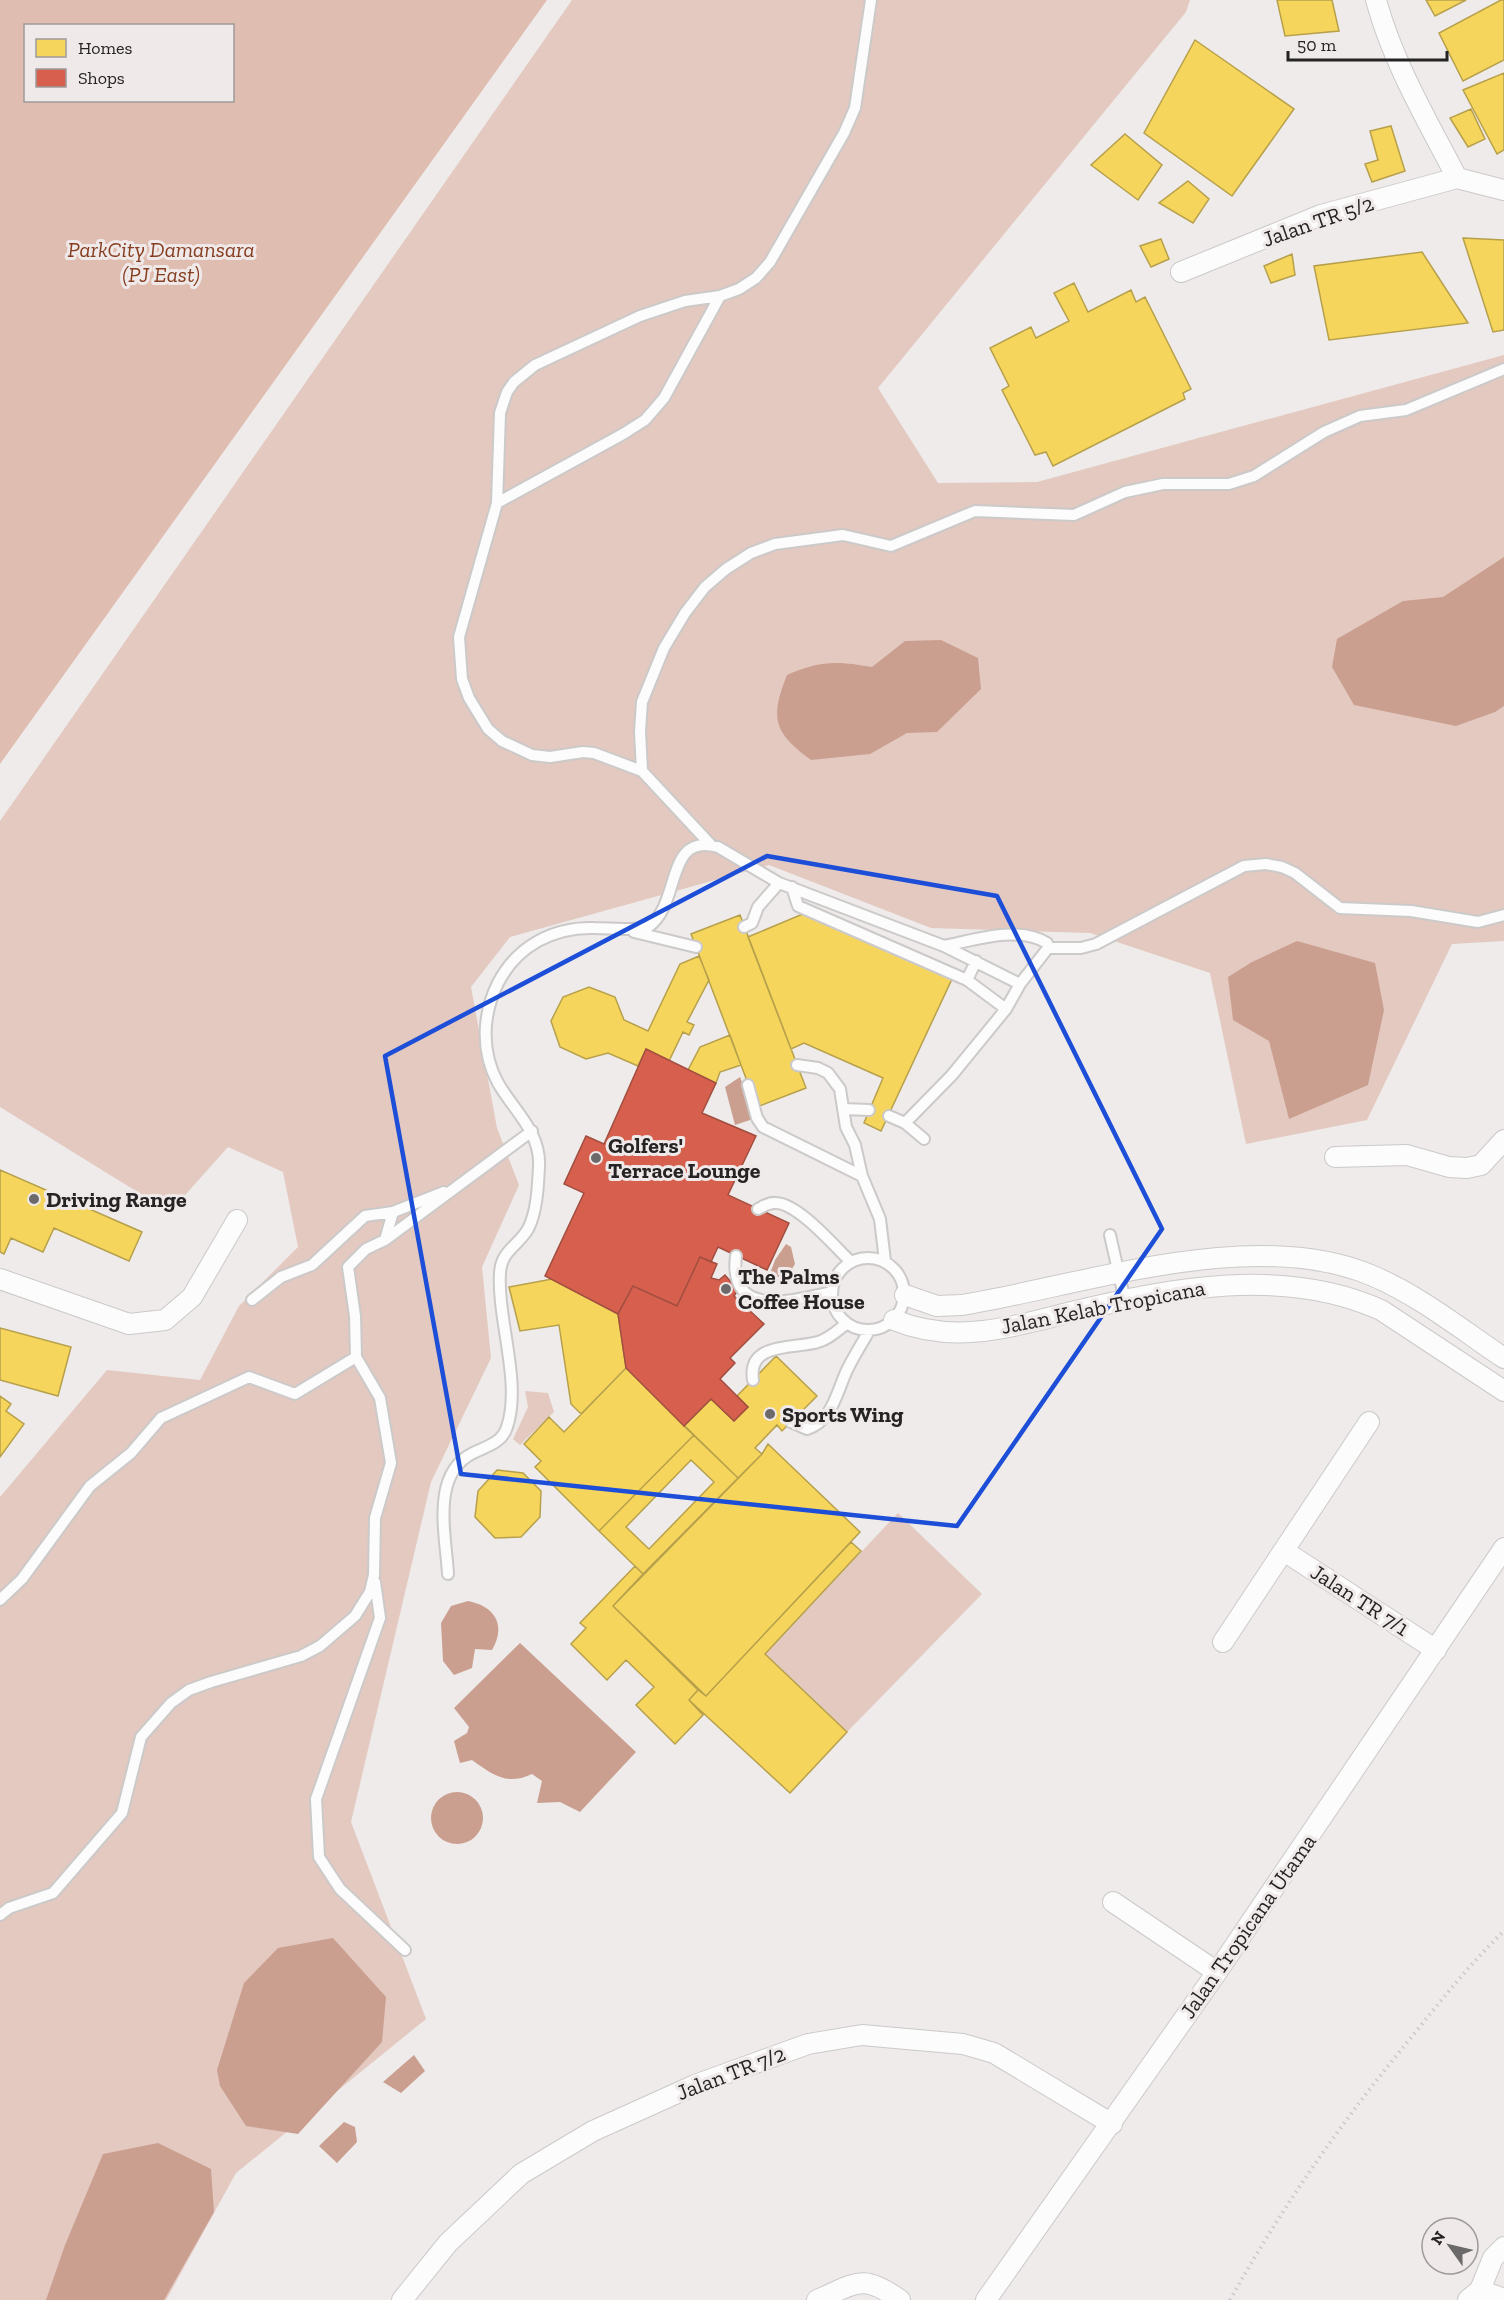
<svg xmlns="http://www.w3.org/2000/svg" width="1504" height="2300" viewBox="0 0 1504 2300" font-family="'Zilla Slab',serif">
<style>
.green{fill:#e3c9c0}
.forest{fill:#e0bdb1;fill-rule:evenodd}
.water{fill:#ca9f90}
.homes{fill:#f6d55c;stroke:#b7a04b;stroke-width:1.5;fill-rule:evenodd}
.shops{fill:#d6604d;stroke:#a14e40;stroke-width:1.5}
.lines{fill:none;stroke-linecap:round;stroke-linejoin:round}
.lane-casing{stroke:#ccc9c9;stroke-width:14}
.street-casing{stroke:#ccc9c9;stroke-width:22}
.path{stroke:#cbcaca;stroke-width:4;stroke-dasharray:1.5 4.5;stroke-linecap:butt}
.lane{stroke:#fcfcfc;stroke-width:10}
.street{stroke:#fcfcfc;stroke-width:20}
.marked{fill:none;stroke:#1d4ed8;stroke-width:4.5;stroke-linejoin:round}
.poi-dot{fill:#6b6969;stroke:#efeae9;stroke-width:2}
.labels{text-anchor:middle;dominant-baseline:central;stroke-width:6;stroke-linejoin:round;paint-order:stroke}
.street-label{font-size:22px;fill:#252323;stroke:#efeae9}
.park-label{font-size:22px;font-style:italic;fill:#873d20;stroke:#efeae9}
.poi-label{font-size:22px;font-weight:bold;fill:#252323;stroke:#efeae9;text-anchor:start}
</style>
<rect width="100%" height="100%" fill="#eeebea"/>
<path class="green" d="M572,0H1190L1186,12L878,388L938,483L1037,482L1504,355V941L1452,944L1367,1120L1246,1144L1210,973L1090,933L931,928L769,865L510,937L471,987L497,1128L519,1185L482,1267L491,1358L431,1482L351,1822L426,2019L236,2173L166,2300H0V1497L107,1370L200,1380L239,1306L298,1247L283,1172L228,1147L170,1212L0,1107V821Z
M525,1391L548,1393L554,1412L520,1445L513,1439L528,1407Z
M898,1513L982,1594L847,1732L765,1654Z"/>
<path class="forest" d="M0,0H547L0,764ZM26,26H232V100H26Z"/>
<path class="water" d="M1504,557V706L1495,712L1456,726L1354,705L1332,667L1337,639L1403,601L1443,597Z
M941,640L978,658L981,689L937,732L907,733L870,754L811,760C773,732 770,718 787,675C820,660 838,661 872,667L905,641Z
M1297,941L1375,963L1384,1010L1368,1085L1289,1119L1269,1041L1233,1020L1228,977L1252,962Z
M740,1077L756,1118L735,1125L725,1087Z
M786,1244L791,1247L795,1264L790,1272L773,1279L769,1276L775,1260Z
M468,1601C494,1606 507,1624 492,1650L475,1649L472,1668L454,1675L443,1661L441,1623L451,1606Z
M520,1643L636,1752L580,1812L560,1802L537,1803L542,1781L532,1774C507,1786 493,1775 472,1760L460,1763L454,1741L467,1733L469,1727L454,1708Z
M431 1818a26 26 0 1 1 52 0a26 26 0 1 1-52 0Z
M333,1938L386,1997L382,2042L298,2134L246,2126L220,2086L217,2070L244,1983L278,1948Z
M414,2055L425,2071L401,2093L383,2082Z
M344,2122L355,2127L357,2142L337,2163L319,2146Z
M158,2143L211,2169L214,2212L164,2300H46L65,2245L103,2154Z"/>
<path class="homes" d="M1277,0H1332L1339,31L1285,36Z
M1426,0H1466L1435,16Z
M1501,0H1504V60L1463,81L1439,33Z
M1195,40L1294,109L1232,196L1144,133Z
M1504,73V150L1497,154L1463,90Z
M1471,109L1485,139L1468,147L1450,118Z
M1391,126L1405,171L1372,182L1365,164L1378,160L1370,131Z
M1125,134L1162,165L1138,200L1091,165Z
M1188,181L1209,199L1193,223L1159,203Z
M1463,238L1504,240V330L1493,332Z
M1161,239L1169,259L1151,267L1140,246Z
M1422,252L1468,323L1329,340L1314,266Z
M1292,254L1295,275L1271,283L1264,266Z
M1074,283L1088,312L1131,290L1136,302L1145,297L1191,389L1183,393L1185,399L1053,466L1046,452L1035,455L1002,390L1009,386L990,348L1031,327L1036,338L1069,321L1054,293Z
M805,913L952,979L881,1131L864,1123L883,1078L804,1043L791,1049L748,937Z
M740,915L806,1088L757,1107L691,934Z
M699,956L709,980L687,1022L694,1025L689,1035L683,1032L669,1061L646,1049L638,1066L608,1053L586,1059L560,1047L551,1021L563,997L589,987L615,997L624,1020L648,1031L680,964Z
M730,1035L741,1065L720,1072L716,1083L688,1070L700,1047Z
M0,1170L142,1232L129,1261L54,1228L43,1252L11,1238L4,1254L0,1252Z
M552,1279L618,1314L626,1368L581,1414L571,1404L559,1325L520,1331L509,1287Z
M0,1328L71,1347L58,1396L0,1380Z
M776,1356L817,1396L782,1431L777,1425L755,1448L762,1454L738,1478L684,1426L711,1399L734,1421L748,1407L737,1396Z
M626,1368L694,1435L599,1531L535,1467L541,1461L524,1444L549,1417L564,1432Z
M0,1396L11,1404L6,1411L24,1424L0,1457Z
M694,1435L738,1478L643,1574L599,1531ZM691,1460L714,1482L649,1549L626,1527Z
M768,1444L860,1532L706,1696L613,1606L762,1454Z
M497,1470L523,1473L541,1491L540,1517L521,1537L495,1538L475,1517L478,1491Z
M851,1542L861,1551L765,1654L847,1732L790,1793L689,1700L698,1690L706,1696Z
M635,1566L643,1574L613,1606L698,1690L689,1700L703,1715L675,1744L636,1705L654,1687L626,1660L607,1680L571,1644L586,1628L580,1623Z"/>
<path class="shops" d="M646,1049L716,1083L702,1113L756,1136L728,1195L789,1223L767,1270L718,1247L711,1262L700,1257L677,1306L633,1286L618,1314L545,1276L584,1193L564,1184L586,1136L604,1144Z
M700,1257L717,1264L711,1278L719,1280L725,1275L738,1290L734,1296L764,1324L730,1358L735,1363L720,1379L748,1407L734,1421L711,1399L684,1426L626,1368L618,1314L633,1286L677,1306Z"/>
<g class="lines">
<defs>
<path id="lane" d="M497,503L623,434L645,420L664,398L720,296
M642,771L640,731L642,702L664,648L685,613L705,587L726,569L751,553L775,544L843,535L891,546L975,511L1074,515L1125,492L1163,484H1229L1254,476L1324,432L1360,416L1406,410L1504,369
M710,844L642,771L594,753L583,752L550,757L532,755L502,741L488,729L469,698L462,679L459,637L497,503L500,413L507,392L514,382L535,365L640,316L685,301L720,296L739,289L756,278L770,262L844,133L855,108L871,0
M792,887L798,906L967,980L976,961
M744,927L752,923L758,907L779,883
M634,932L696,947
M944,946C974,940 1018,925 1047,943L1048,948
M1048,948H1081L1096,944L1244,866L1266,864L1282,867L1295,873L1340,908L1411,911L1478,922L1504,915
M967,980L1006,1009
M797,1065L818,1068L828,1073L840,1089L846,1127L855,1145L862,1176L880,1219L885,1261
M748,1085L757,1118L763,1127L862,1176
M843,1109L869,1110
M889,1116L905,1123L924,1139
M905,1123L952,1075L1006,1009L1020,984L1048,948
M758,1209C764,1206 769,1202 776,1203C799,1204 834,1246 851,1262
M1110,1235L1125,1301
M385,1240L393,1212L444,1192
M736,1256C728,1320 796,1300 832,1292
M832 1294a36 36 0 1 1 72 0a36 36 0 1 1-72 0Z
M252,1300L281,1277L312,1265L365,1216L393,1212
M753,1380C747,1341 796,1349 818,1342C829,1339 837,1331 846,1324
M791,1422L807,1429C833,1421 837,1390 848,1368C854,1356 862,1343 869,1331
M448,1574C446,1536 430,1474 473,1453C487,1446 502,1443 507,1427C522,1383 497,1319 500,1273C501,1251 518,1246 528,1229C537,1212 538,1186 539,1167C541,1132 514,1111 498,1083C481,1052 482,1015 498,983C517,946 553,927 594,928C611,928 631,931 648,927C682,904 664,832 718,847L779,883L944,946L1020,984
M375,1582L380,1618L316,1799L319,1857L340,1889L405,1950
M0,1600L22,1579L90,1486L131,1453L161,1418L249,1377L295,1394L356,1357
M0,1915L9,1908L53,1893L122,1813L141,1737L171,1703L189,1690L211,1682L301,1656L320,1646L355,1616L370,1592L374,1575L375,1518L391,1463L380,1398L356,1357L355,1316L348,1267L366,1249L385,1240L532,1131"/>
<path id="street" d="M1376,0C1393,63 1427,120 1457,178L1504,190
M1181,272L1321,215L1457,178
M1335,1157L1407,1155L1449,1167L1467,1168L1481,1165L1504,1140
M0,1279L129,1324L165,1320L192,1297L237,1220
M905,1295L937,1306L962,1305C1084,1285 1254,1225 1373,1276C1420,1296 1462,1330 1504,1358
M894,1320C955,1345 1010,1327 1072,1312C1171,1288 1284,1266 1381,1310L1504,1391
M1284,1551L1436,1650
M1223,1642L1369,1422
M1113,1902L1217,1972
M1480,2290L1493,2258L1504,2247
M402,2300L448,2243L521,2174L593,2131L695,2085L808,2044L862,2035L963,2044L994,2053L1112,2124
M817,2300C857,2283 862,2273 900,2300
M986,2300L1217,1972L1504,1548
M1468,2300L1480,2290L1504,2299"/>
</defs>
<use href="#lane" class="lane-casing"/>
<use href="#street" class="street-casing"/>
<path class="path" d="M1230,2300C1283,2205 1345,2117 1414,2034C1443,1998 1471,1963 1504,1931"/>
<use href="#lane" class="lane"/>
<use href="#street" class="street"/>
</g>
<path class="marked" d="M767,856L997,896L1162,1229L957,1526L461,1474L385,1056Z"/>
<g class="poi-dot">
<circle cx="596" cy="1158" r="6"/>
<circle cx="34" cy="1199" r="6"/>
<circle cx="726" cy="1289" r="6"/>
<circle cx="770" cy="1414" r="6"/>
</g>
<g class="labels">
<g class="street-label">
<text transform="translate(1318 221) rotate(-19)">Jalan TR 5/2</text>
<text transform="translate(1103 1307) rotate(-11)">Jalan Kelab Tropicana</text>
<text transform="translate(1360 1600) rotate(33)">Jalan TR 7/1</text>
<text transform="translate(1248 1926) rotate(-55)">Jalan Tropicana Utama</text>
<text transform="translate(731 2073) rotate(-21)">Jalan TR 7/2</text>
</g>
<g class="park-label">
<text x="161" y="249">ParkCity Damansara<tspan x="161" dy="25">(PJ East)</tspan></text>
</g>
<g class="poi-label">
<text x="608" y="1145">Golfers'<tspan x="608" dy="25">Terrace Lounge</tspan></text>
<text x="46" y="1199">Driving Range</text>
<text x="738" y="1276">The Palms<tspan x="738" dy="25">Coffee House</tspan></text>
<text x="782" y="1414">Sports Wing</text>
</g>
</g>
<rect x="24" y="24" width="210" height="78" fill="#efeae9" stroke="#9e9a9a" stroke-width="1.5"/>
<rect x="36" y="39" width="30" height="18" fill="#f6d55c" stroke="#9e9a9a" stroke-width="1.5"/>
<text x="78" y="54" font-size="18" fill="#252323">Homes</text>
<rect x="36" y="69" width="30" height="18" fill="#d6604d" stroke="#9e9a9a" stroke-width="1.5"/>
<text x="78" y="84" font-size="18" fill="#252323">Shops</text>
<g transform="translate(1450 2246) rotate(304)"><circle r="28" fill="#efeae9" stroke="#9e9a9a" stroke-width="1.5"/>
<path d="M0-4.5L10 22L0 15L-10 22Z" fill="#6b6969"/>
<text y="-9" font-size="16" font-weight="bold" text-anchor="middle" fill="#252323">N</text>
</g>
<path d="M1288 51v9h159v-9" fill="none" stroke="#252323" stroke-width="3"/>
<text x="1297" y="51" font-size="18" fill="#252323" stroke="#efeae9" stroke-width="4.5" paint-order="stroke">50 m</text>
</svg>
